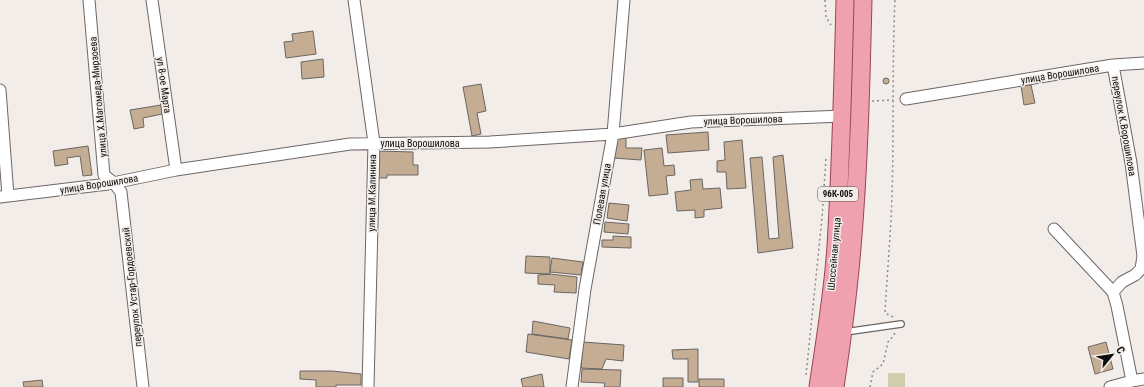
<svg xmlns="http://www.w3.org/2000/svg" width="1144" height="387" viewBox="0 0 1144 387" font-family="'Roboto Condensed',sans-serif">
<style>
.green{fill:#d1ceb0}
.building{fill:#c4ad93;stroke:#6a6662}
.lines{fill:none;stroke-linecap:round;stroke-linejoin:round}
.service-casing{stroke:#6c6664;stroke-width:8}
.minor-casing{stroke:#6c6664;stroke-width:13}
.primary-casing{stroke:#9a4555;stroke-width:19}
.path{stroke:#8e8a87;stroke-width:1.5;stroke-dasharray:2 3;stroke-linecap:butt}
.service{stroke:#fff;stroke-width:5.5}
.minor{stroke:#fff;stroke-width:11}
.primary{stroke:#efa1b0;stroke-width:17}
.labels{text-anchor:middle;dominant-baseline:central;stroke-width:3;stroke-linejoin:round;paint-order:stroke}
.shield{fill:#f3edea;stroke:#54514f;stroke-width:1}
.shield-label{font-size:9px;font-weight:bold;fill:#100e0d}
.street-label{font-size:10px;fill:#100e0d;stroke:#f3edea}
</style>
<rect width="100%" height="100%" fill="#f3edea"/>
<path class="green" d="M888,373H905V387H888Z"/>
<path class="building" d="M313,31L316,54L286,58L284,42L293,41L292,34Z
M323,59L324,77L302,79L301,62Z
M883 81a3 3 0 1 1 6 0a3 3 0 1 1-6 0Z
M481,84L486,111L477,113L481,134L472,136L463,87Z
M1031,85L1035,103L1024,105L1021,86Z
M161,105L162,114L143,118L144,127L134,129L130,110Z
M708,132L709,150L668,153L666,135Z
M614,135L626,136V148H642L641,160L613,158Z
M742,140L746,188L727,189L726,172H717V161L725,160L724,142Z
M88,146L92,175L83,176L80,156L67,158L68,164L55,166L53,151Z
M662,148L664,166L674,165L675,175L666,176L668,194L649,196L644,150Z
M378,151L413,152V165H418V175H387V178H378Z
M783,155L793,248L758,253L750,158L762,157L769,239L779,238L773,157Z
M702,179L703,189L720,188L722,208L704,210V217L695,218V210L677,211L675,192L691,190L690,180Z
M609,203L629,205L627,221L607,218Z
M605,222L629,224L628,234L604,232Z
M613,236L631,237V248L602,247V240H613Z
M526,256L550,257V274L525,273Z
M552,258L583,262L581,275L550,272Z
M550,274L577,277L576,293L554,292L555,285L538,284V275Z
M533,321L570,328L568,339L532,334Z
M528,334L572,340L569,359L526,352Z
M583,342L624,345L623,361L606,359L602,369L581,368Z
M1106,342L1113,369L1095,374L1088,347Z
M698,349V382H688V359H673L672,350Z
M582,369L621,370L620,387H604L605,383L581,382Z
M300,371H332L361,374V385H336V387H316V380L300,379Z
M542,374L544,387H523L521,379Z
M663,378H683V387H663Z
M699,379H724V387H699Z
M42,380L43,387H24L23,382Z"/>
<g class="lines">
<defs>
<path id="service" d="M845,332L901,324"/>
<path id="minor" d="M89,0L104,175L114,183L121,192L143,387
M152,0L176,170
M354,0L374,143L368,387
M1113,65L1131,163L1143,256L1141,269L1135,275L1122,282L1113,292L1117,306L1132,381
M0,90L8,196
M906,99L1113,65L1144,63
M0,197L108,184L176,170L350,144L490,142L613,134L691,122L843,116
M1054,229L1113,292
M572,387L585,289L613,134L624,0
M1110,387L1132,381L1144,379"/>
<path id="primary" d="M818,387C825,340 833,293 836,246C841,164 843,82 845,0
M835,387C842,341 848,295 852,248C859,166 861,83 863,0"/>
</defs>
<use href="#service" class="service-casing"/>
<use href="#minor" class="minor-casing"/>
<use href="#primary" class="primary-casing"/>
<path class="path" d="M825,0L826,17L831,25
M872,101L893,100
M893,317L885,313C887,273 891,234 892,194C894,130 892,65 895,0
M806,375L822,218L826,158
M870,387L873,372L883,364L888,342L891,339L895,333"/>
<use href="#service" class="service"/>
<use href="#minor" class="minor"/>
<use href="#primary" class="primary"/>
</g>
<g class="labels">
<rect class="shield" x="818" y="187" width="40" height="14" rx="3"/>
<g class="shield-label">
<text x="838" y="194">96К-005</text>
</g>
<g class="street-label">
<text transform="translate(1060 74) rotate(-9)">улица Ворошилова</text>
<text transform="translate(164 85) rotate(82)">ул 8-ое Марта</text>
<text transform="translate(98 97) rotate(-95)">улица Х.Магомеда-Мирзоева</text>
<text transform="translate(743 120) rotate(-2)">улица Ворошилова</text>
<text transform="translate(1124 126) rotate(80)">переулок К.Ворошилова</text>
<text x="420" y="143">улица Ворошилова</text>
<text transform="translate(99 184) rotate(-9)">улица Ворошилова</text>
<text transform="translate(372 193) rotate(-89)">улица М.Калинина</text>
<text transform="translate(602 194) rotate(-80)">Полевая улица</text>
<text transform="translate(834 254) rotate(-85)">Шоссейная улица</text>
<text transform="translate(132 287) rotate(-96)">переулок Устар-Гордоевский</text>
</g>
</g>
<g transform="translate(1112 355) rotate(60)" stroke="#f3edea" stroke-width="3" paint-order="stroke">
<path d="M0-3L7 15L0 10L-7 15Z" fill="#100e0d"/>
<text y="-6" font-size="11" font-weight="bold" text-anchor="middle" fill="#100e0d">С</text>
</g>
</svg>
